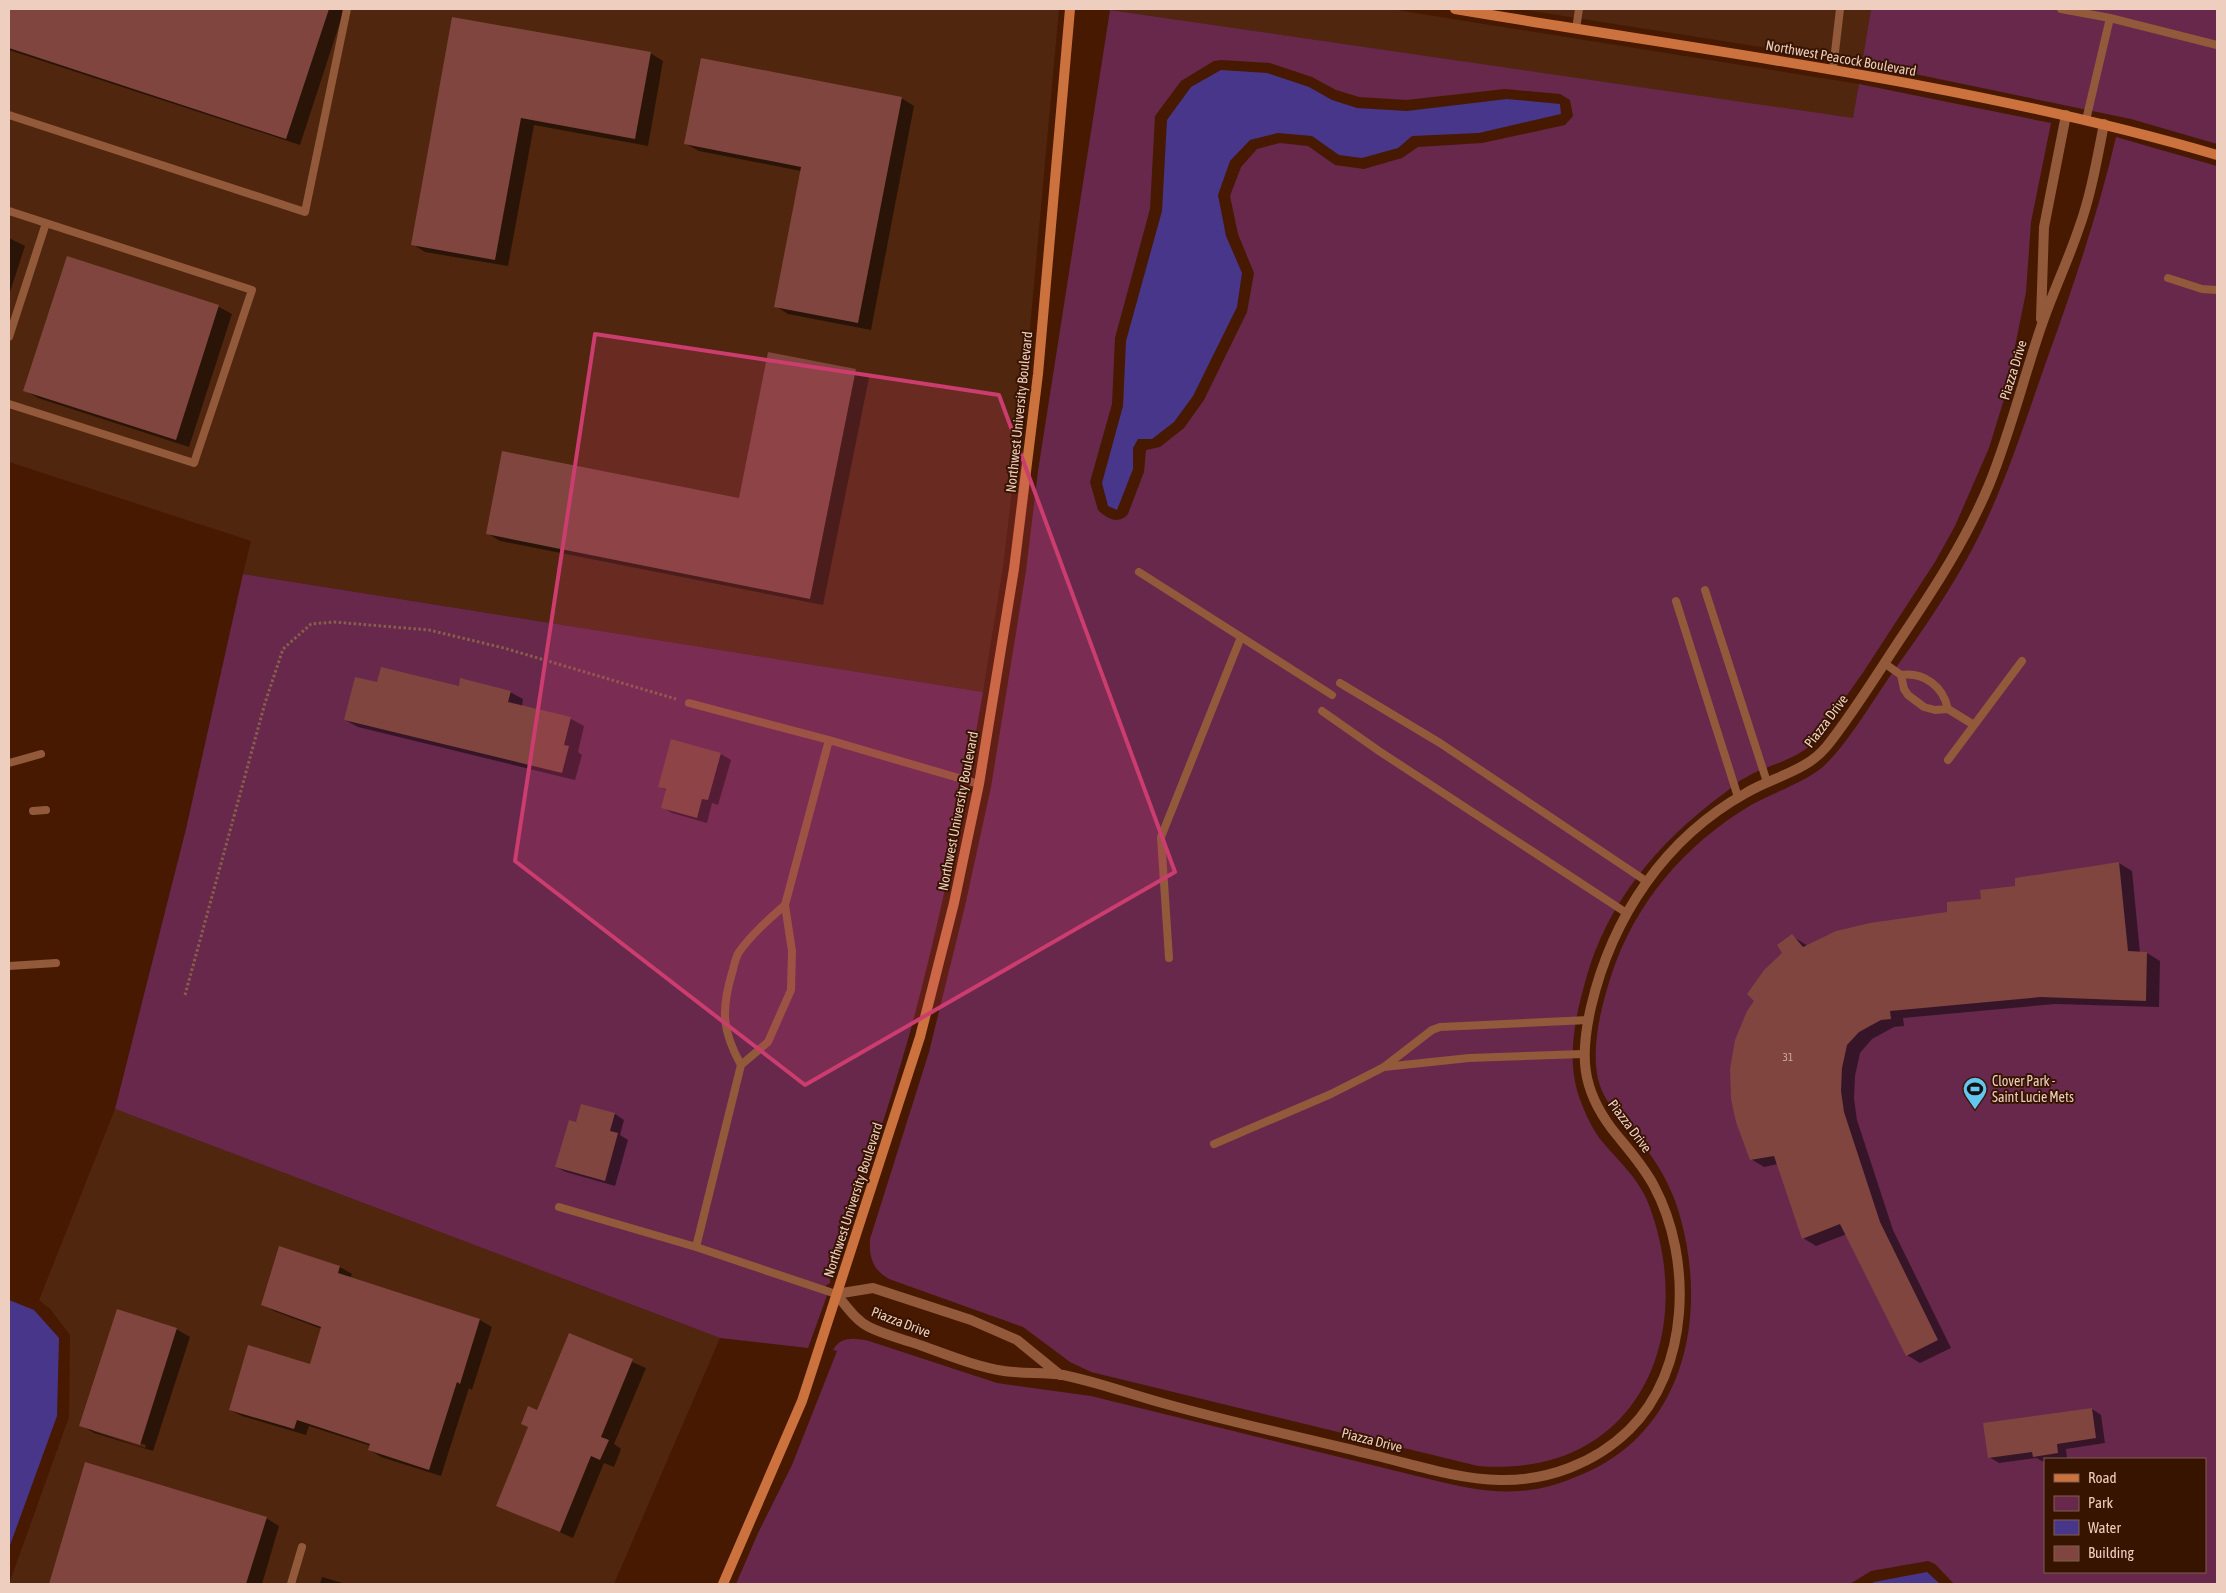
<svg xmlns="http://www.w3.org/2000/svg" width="2226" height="1593" viewBox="0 0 2226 1593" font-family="'Asap Condensed',sans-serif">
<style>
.built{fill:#50260e}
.green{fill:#67284b;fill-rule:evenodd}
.water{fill:#47368a}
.shadow{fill:#0007;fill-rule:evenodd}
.building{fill:#7f453e}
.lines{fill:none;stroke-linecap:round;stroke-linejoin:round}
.path{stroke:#875f4a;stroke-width:3;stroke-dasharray:2.5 2.5;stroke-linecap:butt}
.lane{stroke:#92593a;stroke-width:8}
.street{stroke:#92593a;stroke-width:10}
.secondary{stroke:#cc723e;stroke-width:10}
.marked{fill:#cb3c6f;fill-opacity:0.2;stroke:#cb3c6f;stroke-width:4;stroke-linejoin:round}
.labels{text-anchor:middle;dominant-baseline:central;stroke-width:4;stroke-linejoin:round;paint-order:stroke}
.number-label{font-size:11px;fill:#d2ac9f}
.street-label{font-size:14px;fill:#edcebf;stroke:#371400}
.poi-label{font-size:14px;fill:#edcebf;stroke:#371400;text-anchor:start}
</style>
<rect width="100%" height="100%" fill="#471900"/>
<path class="built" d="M9,9H1059L1026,373L1003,567L983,692L243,574L251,541L9,462Z
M1391,9L1859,84L1854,119L1110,10H1082Z
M1520,9H1871L1862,63Z
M115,1109L720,1338L614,1584H9L69,1417L70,1335L50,1309L39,1300Z"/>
<path class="green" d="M1871,9H2217V144L2131,119L1862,63Z
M1110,10L1853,118L1859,84L2051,123L2031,222L2026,292L2005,396L1989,448L1955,526L1935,562L1864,671L1815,741C1795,762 1767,764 1743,779C1734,784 1727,792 1719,797C1657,844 1607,903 1586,979C1576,1014 1567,1054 1577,1090C1582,1107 1590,1125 1600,1139C1618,1161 1639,1178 1649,1205C1699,1339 1635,1479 1478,1466L1091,1372L1070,1362L1023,1327L889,1279C872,1269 869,1257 870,1239L929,1052L965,906L991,787L1026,571L1038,471ZM1221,60L1270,63L1312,77L1336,90L1359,97L1406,100L1505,89L1560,94L1570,100L1573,116L1565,125L1482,143L1418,147L1402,158L1364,169L1335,165L1308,146L1280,143L1257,149L1241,167L1230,196L1238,234L1254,273L1247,312L1204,400L1184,428L1160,447L1146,450L1144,472L1128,514C1119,525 1107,519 1098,510L1090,482L1112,404L1115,338L1150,209L1155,116L1181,81L1214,61Z
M2116,137L2217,166V1584H1954L1935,1564L1928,1561L1871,1571L1850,1584H736L758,1533L792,1465L837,1351L833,1350C841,1336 855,1338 869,1341L997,1383L1091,1396L1433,1480C1461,1487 1490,1493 1519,1491C1540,1490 1559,1484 1578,1476C1683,1435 1708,1320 1681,1220C1675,1195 1662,1170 1647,1150C1630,1127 1605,1108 1598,1079C1591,1046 1601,1008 1611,976C1635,903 1684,845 1751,805C1772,793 1811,780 1827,763C1850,739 1869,707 1888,679C1920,634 1952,589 1977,540C2006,482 2025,422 2046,362C2073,287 2098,214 2116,137ZM2045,1459H2205V1572H2045Z
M243,574L983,692C963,808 940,923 909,1036C886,1117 858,1197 833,1278H830V1283L825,1286L829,1290L808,1348L720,1338L115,1109L186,829Z"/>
<path class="water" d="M1221,70L1267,73L1309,87L1332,100L1357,108L1407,111L1507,99L1560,104L1561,114L1479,133L1412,136L1398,148L1362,158L1339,155L1312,136L1278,133L1250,140L1230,161L1218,195L1226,236L1242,273L1237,307L1193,396L1174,422L1152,439H1138L1133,448V469L1117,510L1108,506L1102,483L1123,406L1126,341L1162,211L1167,120L1191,87Z
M9,1300L34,1310L59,1338L57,1416L9,1548Z
M1927,1572L1940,1584H1871L1874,1582Z"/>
<path class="shadow" d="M9,9H342L344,10L300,145L9,50Z
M453,18L650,53L663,61L648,146L534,125L508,266L425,252L412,244Z
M901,98L914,106L871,330L788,314L775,306L801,171L699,151L686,144Z
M9,238L25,246L9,295Z
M68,258L219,307L232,314L189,447L38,398L24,390Z
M855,371L869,378L823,605L500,541L487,533L740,500Z
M378,684L510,692L523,699L522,706L571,719L584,726L578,752L582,755L575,780L358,727L345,720Z
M672,741L721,754L731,760L718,805L712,803L707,823L672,813L662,807L667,791L659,786Z
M2119,863L2132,871L2140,953H2147L2160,961L2159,1007L2055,1004L1903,1018L1904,1026L1894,1027L1872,1039L1860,1053L1855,1076L1854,1099L1857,1120L1893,1230L1951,1348L1920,1363L1907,1355L1847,1234L1816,1246L1803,1238L1778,1164L1764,1167L1751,1159L1783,953L1792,936L1808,946L1948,913L2016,887Z
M615,1114L624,1120L620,1135L628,1140L615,1186L566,1172L556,1167L577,1124Z
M280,1248L340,1267L352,1274L350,1278L480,1320L492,1327L472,1390L469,1388L441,1476L381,1457L370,1450L371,1446L309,1426L306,1435L242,1416L230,1410L311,1365L322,1329L274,1311L262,1304Z
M176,1329L190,1337L153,1451L94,1433L81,1425ZM93,1429L146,1445L145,1448L93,1431Z
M570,1335L646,1368L614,1444L621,1449L614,1467L604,1463L573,1538L498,1505Z
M2092,1409L2101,1415L2105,1443L2066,1449L2067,1458L2045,1459L2044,1462L2036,1458L1999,1463L1989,1457Z
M86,1464L266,1518L279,1526L262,1584H50Z
M322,1577L346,1584H320Z"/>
<path class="building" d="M9,9H329L286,139L9,48Z
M452,17L651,52L635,139L521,118L495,260L411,245Z
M701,58L902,97L858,323L774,307L801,167L684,144Z
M67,256L219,305L176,440L23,391Z
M768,352L856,369L810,599L486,534L502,451L739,498Z
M381,667L459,686L460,678L511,691L508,702L571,717L564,745L569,746L562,773L344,720L355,677L377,682Z
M671,739L721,753L708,800L702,799L697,818L661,808L666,789L658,787Z
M2119,862L2128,951L2147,952L2146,1001L2041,997L1890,1011L1891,1019L1881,1020L1859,1032L1847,1045L1842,1068L1841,1091L1844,1112L1880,1222L1938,1340L1906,1356L1840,1224L1802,1239L1774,1156L1750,1160L1736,1122L1731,1099L1730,1069L1735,1040L1747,1011L1754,1001L1747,994L1764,970L1782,953L1777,945L1792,934L1803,947L1836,931L1870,923L1947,912V902L1981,899L1980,890L2015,886V878Z
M581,1104L615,1113L610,1131L618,1133L605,1181L555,1167L569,1120L576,1122Z
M279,1246L340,1266L338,1273L480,1319L460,1384L457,1382L429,1470L368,1450L370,1444L297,1420L294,1429L229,1410L248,1345L310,1364L321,1327L261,1305Z
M117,1309L177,1328L140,1445L79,1426Z
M569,1333L633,1359L601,1437L609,1440L600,1460L591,1456L560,1532L496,1506L528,1427L521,1424L528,1406L537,1410Z
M2092,1408L2096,1438L2057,1444L2058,1453L2033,1457L2032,1452L1988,1458L1983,1423Z
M85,1462L267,1517L246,1584H49Z"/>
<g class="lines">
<path class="path" d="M185,995L265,703L283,649L311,624L334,622L429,630L504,648L676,699"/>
<path class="lane" d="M2061,9L2110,18L2086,120
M2110,18L2217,45
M1576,29L1579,9
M1833,69L1840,9
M9,115L305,212L347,9
M9,211L252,290L194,463L9,404
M2168,278L2202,289L2217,290
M9,337L46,223
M1139,572L1332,695
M1705,590L1767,782
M1676,601L1738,797
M1884,663L1901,675L1904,689L1908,695L1924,707L1935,710L1948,709L1974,725
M1901,675C1924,672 1943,686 1948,709
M1340,683L1440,743L1646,881
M689,703L829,740L979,784
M1322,711L1379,751L1625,912
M1948,760L2022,661
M9,763L41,754
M33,811L46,810
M785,905C768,920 752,934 739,952C735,958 734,967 732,973C721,1010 722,1031 741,1065L768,1042L791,990L792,951L785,905L829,740
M1169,958L1161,837L1241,637
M9,966L56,963
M1384,1067L1469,1058L1583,1054
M1214,1144L1331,1094L1384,1067L1432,1030L1440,1027L1588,1020
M559,1207L696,1247L836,1294
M696,1247L741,1065
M291,1584L302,1547"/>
<path class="street" d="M2041,319L2044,227L2066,115
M1060,1375L1017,1340L971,1320L873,1288L836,1294C846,1305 855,1320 869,1327C883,1334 899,1338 914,1343C943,1353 973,1366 1004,1371C1024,1374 1044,1372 1063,1375C1098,1382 1132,1395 1166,1404C1234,1423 1304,1438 1373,1455C1415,1465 1457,1479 1500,1480C1548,1481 1595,1463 1629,1430C1690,1370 1693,1259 1654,1186C1643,1165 1627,1148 1612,1129C1581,1088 1580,1055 1591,1007C1612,917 1665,838 1746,793C1773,777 1807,771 1827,746C1854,712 1877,674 1901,638C1934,589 1966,540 1989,485C2010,433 2023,380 2041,327C2052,294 2068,261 2079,228C2091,195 2097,159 2104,124"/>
<path class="secondary" d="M1455,9C1710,52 1968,82 2217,155
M723,1584L802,1401L920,1037L954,903L979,784L1014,569L1038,374L1070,9"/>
</g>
<path class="marked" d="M595,334L999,395L1175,872L805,1085L515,861Z"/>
<defs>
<symbol id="stadium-pin" viewBox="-11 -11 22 30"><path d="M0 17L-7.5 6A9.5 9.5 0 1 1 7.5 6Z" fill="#64c5ee" stroke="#371400"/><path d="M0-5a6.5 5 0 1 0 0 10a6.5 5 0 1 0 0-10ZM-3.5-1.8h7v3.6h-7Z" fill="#111"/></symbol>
</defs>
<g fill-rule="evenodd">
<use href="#stadium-pin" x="1961" y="1075" width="28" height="38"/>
</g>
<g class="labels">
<g class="number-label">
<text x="1788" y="1057">31</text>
</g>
<g class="street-label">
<text transform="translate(1841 58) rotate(10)">Northwest Peacock Boulevard</text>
<text transform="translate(2013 370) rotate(-73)">Piazza Drive</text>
<text transform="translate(1019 412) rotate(-84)">Northwest University Boulevard</text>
<text transform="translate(1826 721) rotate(-53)">Piazza Drive</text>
<text transform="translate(958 811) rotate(-79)">Northwest University Boulevard</text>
<text transform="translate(1630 1126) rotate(53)">Piazza Drive</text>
<text transform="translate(853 1200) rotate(-72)">Northwest University Boulevard</text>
<text transform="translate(901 1322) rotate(21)">Piazza Drive</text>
<text transform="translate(1372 1440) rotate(14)">Piazza Drive</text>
</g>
<g class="poi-label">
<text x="1992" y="1081">Clover Park -<tspan x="1992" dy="16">Saint Lucie Mets</tspan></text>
</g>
</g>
<rect width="2226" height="1593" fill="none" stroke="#edcebf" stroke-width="20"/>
<rect x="2044" y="1458" width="162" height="115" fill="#371400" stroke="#805e4c"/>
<rect x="2054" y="1474" width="25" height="8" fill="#cc723e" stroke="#805e4c"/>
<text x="2088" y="1483" font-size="15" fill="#edcebf">Road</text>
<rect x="2054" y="1496" width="25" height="15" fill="#67284b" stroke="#805e4c"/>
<text x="2088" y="1508" font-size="15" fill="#edcebf">Park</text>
<rect x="2054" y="1520" width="25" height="15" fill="#47368a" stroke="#805e4c"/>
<text x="2088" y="1533" font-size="15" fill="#edcebf">Water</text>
<rect x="2054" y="1546" width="25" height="15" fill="#7f453e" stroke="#805e4c"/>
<text x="2088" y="1558" font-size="15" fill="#edcebf">Building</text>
</svg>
